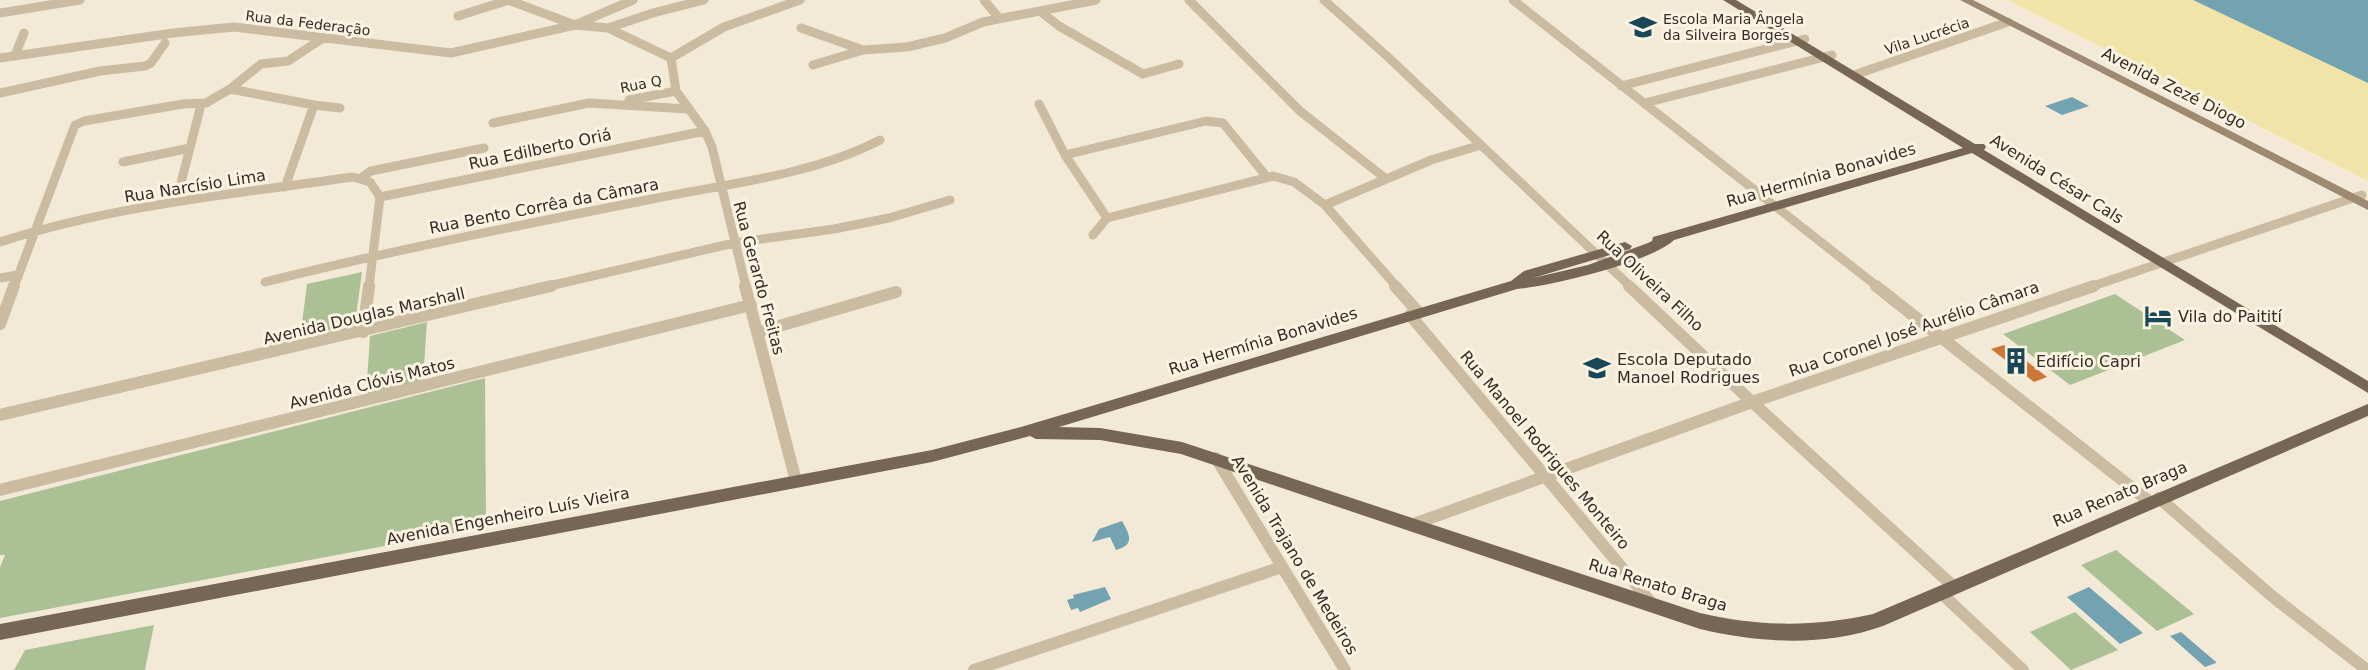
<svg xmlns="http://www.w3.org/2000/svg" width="2368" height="670" viewBox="0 0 2368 670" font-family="'DejaVu Sans',sans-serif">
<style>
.green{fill:#abc195}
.sand{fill:#f0e4a9}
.water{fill:#73a3b0}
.building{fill:#cd7639}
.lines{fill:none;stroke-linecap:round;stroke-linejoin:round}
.minor-far1{stroke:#cabba1;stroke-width:9}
.minor{stroke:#cabba1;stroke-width:12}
.secondary{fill:#9e8a73;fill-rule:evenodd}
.primary{fill:#776654;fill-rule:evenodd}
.labels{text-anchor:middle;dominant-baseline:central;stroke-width:6;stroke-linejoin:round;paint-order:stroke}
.far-poi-label{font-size:14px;fill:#342c25;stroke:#faf3e2;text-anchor:start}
.far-street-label{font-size:14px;fill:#342c25;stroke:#faf3e2}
.street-label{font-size:16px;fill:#342c25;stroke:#faf3e2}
.poi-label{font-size:16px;fill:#342c25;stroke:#faf3e2;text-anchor:start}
</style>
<rect width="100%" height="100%" fill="#f2ead6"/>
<path class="green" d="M362,272L355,324L300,338L307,284Z
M2115,294L2185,340L2070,385L2003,334Z
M427,322L423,380L366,395L370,336Z
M485,378L486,527L0,618V567L5,555H0V501Z
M2116,550L2194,614L2157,631L2081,565Z
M2075,612L2118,650L2071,670L2030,632Z
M154,625L145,670H14L25,650Z"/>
<path class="sand" d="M2008,0H2193L2368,83V181Z"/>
<path class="water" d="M2193,0H2368V83Z
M2072,97L2089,106L2062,115L2045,106Z
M1122,521C1130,535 1135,545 1116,550L1110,537L1092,542L1099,529Z
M1105,587L1111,599L1080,612L1078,608L1071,610L1067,600L1074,598L1073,595Z
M2089,587L2143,633L2120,644L2067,597Z
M2181,632L2216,662V663L2205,667L2170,636Z"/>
<path class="building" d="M2004,345L2029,363L2047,377L2034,382L1991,349Z"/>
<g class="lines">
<path class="minor-far1" d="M508,0L575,25L608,28L671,58L676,91
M984,0L999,18
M1189,0L1300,111L1386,179
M1324,0L1388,57L1631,287
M1513,0L1878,287
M1040,11L1059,26L1143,74L1179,64
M0,13L80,0
M458,16L509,0
M608,28L653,13L704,0
M801,28L863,50
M15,55L24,33
M0,58L173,33L234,27L451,53L575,25L633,0
M671,58L724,27L800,0
M813,65L863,50L907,47L945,38L983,22L1096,0
M1854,75L2008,22
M1621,86L1805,39
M230,89L314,105L285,187
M676,91L705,131L712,147L746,287
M0,93L100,71L145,66L151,63L165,43
M629,100L676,91
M1645,103L1832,55
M1039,104L1065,155L1107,218
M314,105L340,108
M493,123L589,103L688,109
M1065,155L1206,121L1223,123L1266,176
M123,162L190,148
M361,178L371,171L484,148
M380,197L705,131
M176,202L201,105
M1325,205L1431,160L1481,145
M1093,235L1107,218L1273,176L1294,182L1325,205L1397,287
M0,242C113,205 235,194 353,177L370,182L380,197L369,287
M0,278L18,275
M265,282C393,250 522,225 652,199C726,184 813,175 880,140
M14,287L75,125L84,121L183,104L206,103L230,89L261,64L288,61L323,38
M545,287L734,243L834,229L889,218L950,200
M2090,287L2362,195"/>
<path class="minor" d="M745,286L796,481
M1395,286L1419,313
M1629,286L1752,402L1953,586
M1876,286L2150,502
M1410,315L1654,606
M0,324L14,286
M363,332L369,286
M759,332L896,292
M0,415L551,286
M1216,458L1345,670
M0,490L751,305
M2159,498L2273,597L2367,670
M1411,525L1752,402L2094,286
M1941,593L2023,670
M974,670L1282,567"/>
<path class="secondary" d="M1960,0H1973L2368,201V210Z"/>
<path class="primary" d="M1723,0H1736L1975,144H1984L1986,147L1984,150L2368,381V393L1972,153L1674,240C1651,262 1551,286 1517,289L1059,427L1100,428L1182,442L1700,613C1759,627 1815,627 1873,614L2368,404V416L1883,626C1824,647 1759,643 1700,629L1181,454L1100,440L1036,439L1030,436L932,462L0,640V624L932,450L1021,427L1511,281L1524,271L1625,242L1632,246L1630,249L1533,278L1588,265L1648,243L1652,241L1653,237L1963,148Z"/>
</g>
<defs>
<symbol id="school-bare" viewBox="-9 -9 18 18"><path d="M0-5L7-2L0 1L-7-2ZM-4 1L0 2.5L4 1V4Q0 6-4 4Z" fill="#184857" stroke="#faf3e2" stroke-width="2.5" paint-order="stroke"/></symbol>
<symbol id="hotel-bare" viewBox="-9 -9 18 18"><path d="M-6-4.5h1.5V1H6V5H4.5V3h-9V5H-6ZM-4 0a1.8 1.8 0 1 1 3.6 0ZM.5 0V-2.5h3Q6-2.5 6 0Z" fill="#184857" stroke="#faf3e2" stroke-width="2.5" paint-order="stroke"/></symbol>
<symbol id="building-bare" viewBox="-9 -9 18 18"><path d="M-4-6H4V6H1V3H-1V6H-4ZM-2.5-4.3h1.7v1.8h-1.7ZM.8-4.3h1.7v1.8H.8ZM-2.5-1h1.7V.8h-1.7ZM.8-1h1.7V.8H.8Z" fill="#184857" stroke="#faf3e2" stroke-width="2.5" paint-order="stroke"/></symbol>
</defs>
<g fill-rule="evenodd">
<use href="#school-bare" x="1624" y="8" width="38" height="38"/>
<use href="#hotel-bare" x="2139" y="297" width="38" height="38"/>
<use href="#building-bare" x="1997" y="342" width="38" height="38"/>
<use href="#school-bare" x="1578" y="349" width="38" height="38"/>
</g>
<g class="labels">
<g class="far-poi-label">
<text x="1663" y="19">Escola Maria Ângela<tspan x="1663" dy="16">da Silveira Borges</tspan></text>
</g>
<g class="far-street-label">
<text transform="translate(308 23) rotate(7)">Rua da Federação</text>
<text transform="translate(1927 36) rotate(-19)">Vila Lucrécia</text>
<text transform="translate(641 84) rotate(-11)">Rua Q</text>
</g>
<g class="street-label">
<text transform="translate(2174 88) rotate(27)">Avenida Zezé Diogo</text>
<text transform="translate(540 149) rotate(-12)">Rua Edilberto Oriá</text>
<text transform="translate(1821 175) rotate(-16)">Rua Hermínia Bonavides</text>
<text transform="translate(2057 179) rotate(32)">Avenida César Cals</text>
<text transform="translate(195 186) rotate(-9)">Rua Narcísio Lima</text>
<text transform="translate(544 206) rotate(-11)">Rua Bento Corrêa da Câmara</text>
<text transform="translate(759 278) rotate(75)">Rua Gerardo Freitas</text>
<text transform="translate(1650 281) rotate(43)">Rua Oliveira Filho</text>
<text transform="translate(364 316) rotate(-13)">Avenida Douglas Marshall</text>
<text transform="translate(1914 329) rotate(-19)">Rua Coronel José Aurélio Câmara</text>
<text transform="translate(1263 341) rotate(-17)">Rua Hermínia Bonavides</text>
<text transform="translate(372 383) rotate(-14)">Avenida Clóvis Matos</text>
<text transform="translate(1545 450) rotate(50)">Rua Manoel Rodrigues Monteiro</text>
<text transform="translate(2120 494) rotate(-23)">Rua Renato Braga</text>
<text transform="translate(508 516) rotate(-11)">Avenida Engenheiro Luís Vieira</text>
<text transform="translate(1295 555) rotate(59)">Avenida Trajano de Medeiros</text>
<text transform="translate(1658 585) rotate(17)">Rua Renato Braga</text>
</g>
<g class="poi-label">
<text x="2178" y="316">Vila do Paitití</text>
<text x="1617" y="359">Escola Deputado<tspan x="1617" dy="18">Manoel Rodrigues</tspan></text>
<text x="2036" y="361">Edifício Capri</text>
</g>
</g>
</svg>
